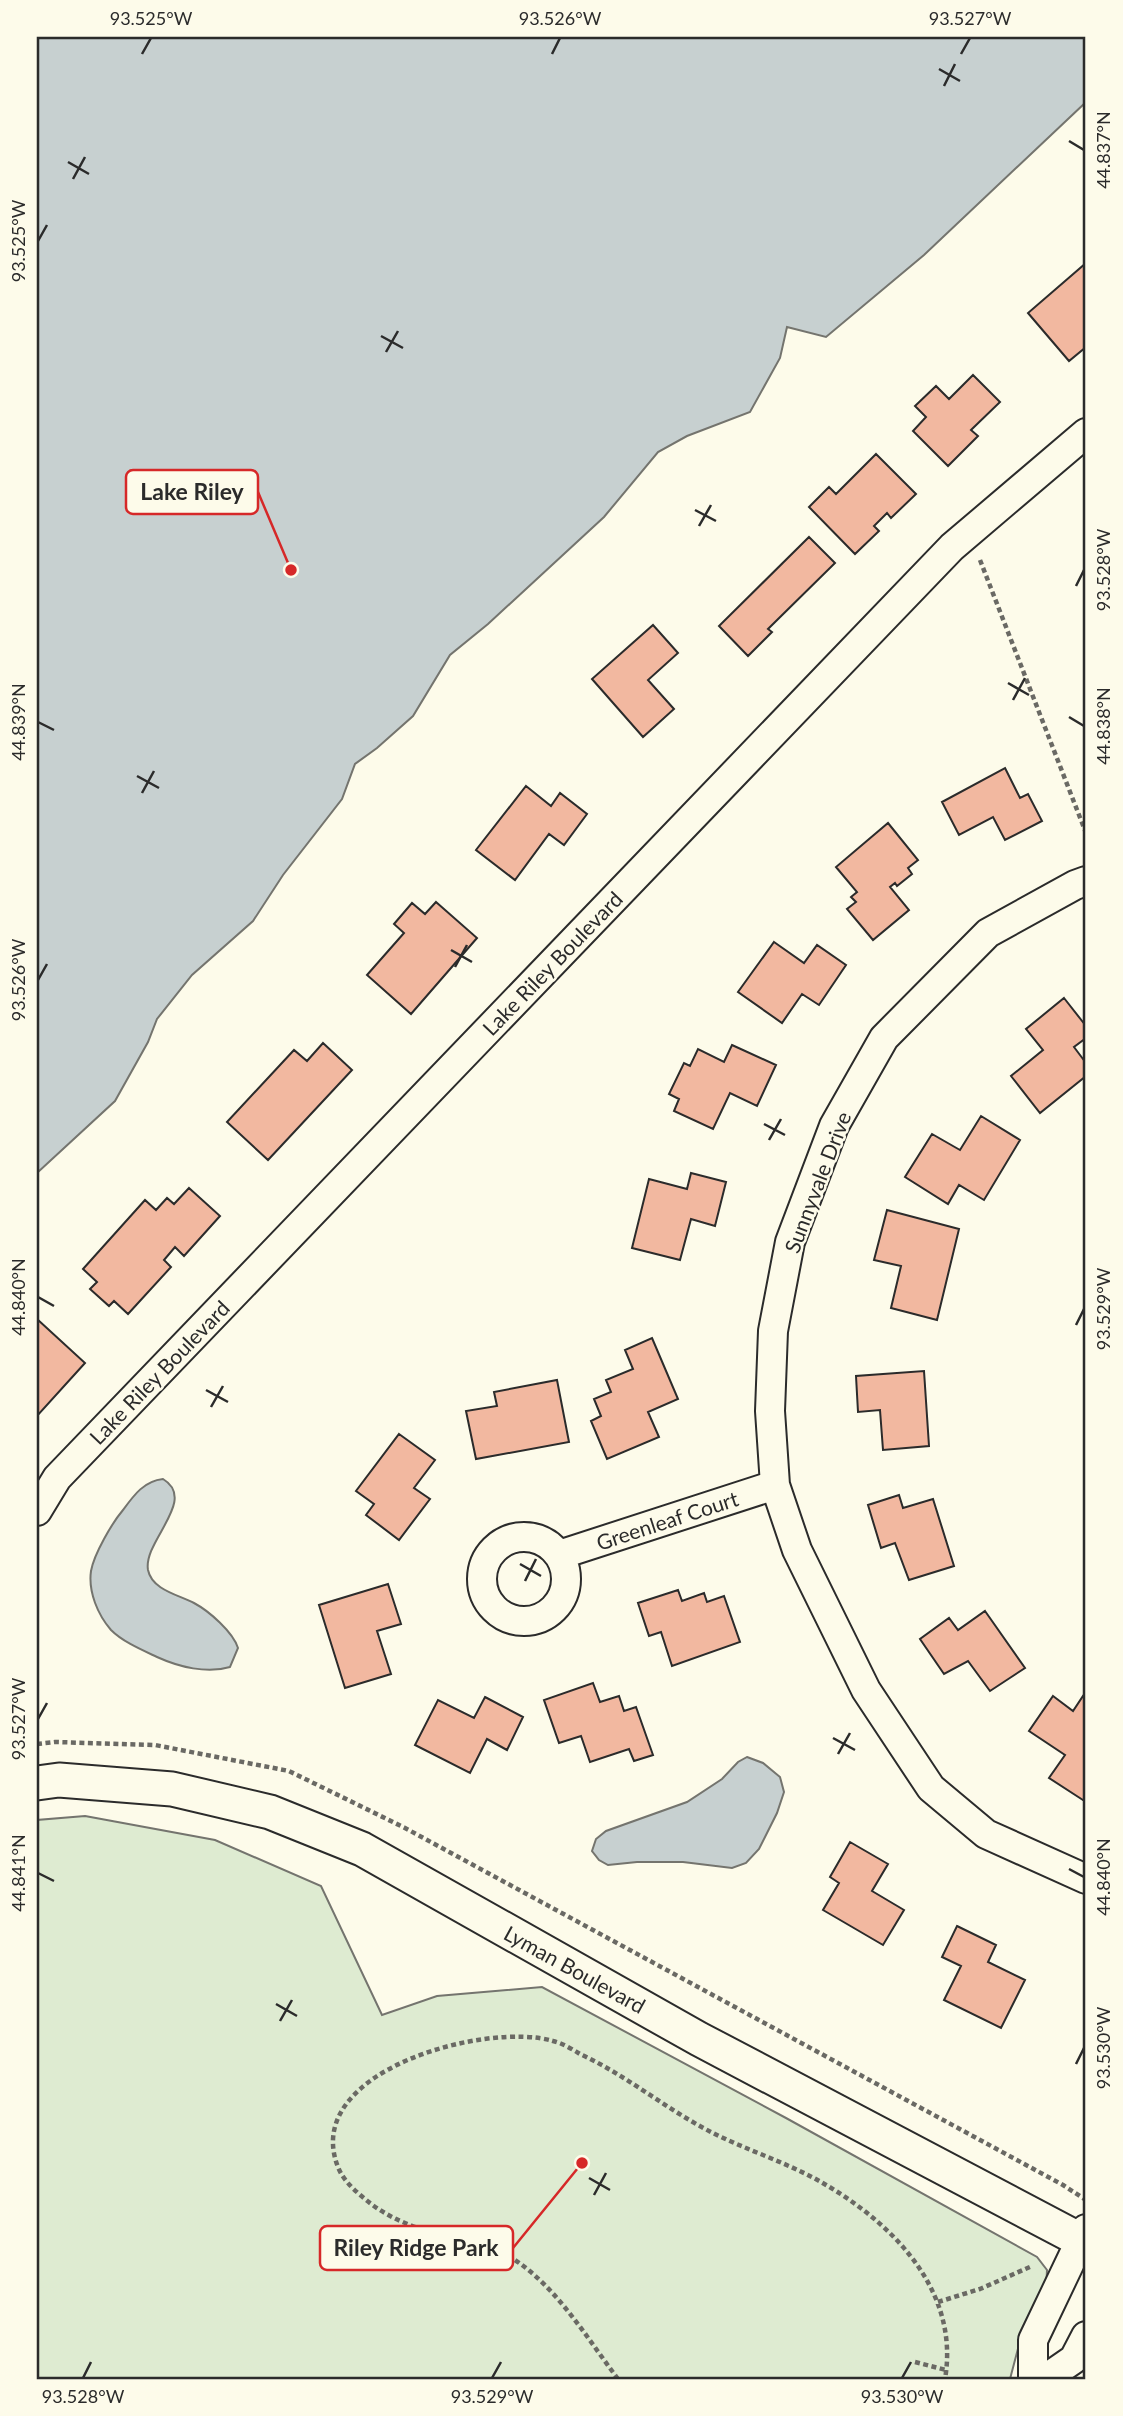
<svg xmlns="http://www.w3.org/2000/svg" width="1123" height="2416" viewBox="0 0 1123 2416" font-family="Lato,sans-serif">
<style>
.green{fill:#deebd1;stroke:#74746e;stroke-width:2}
.water{fill:#c7d0d0;stroke:#74746e;stroke-width:2}
.building{fill:#f2b8a0;stroke:#2b2b2b;stroke-width:2}
.lines{fill:none;stroke-linecap:round;stroke-linejoin:round}
.minor-casing{stroke:#2b2b2b;stroke-width:32}
.tertiary-casing{stroke:#2b2b2b;stroke-width:37}
.path{stroke:#6a6964;stroke-width:4.5;stroke-dasharray:5 3.5;stroke-linecap:butt}
.minor{stroke:#fdfbea;stroke-width:28}
.tertiary{stroke:#fdfbea;stroke-width:33}
.ticks{fill:none;stroke:#2b2b2b;stroke-width:2.5}
.labels{text-anchor:middle;dominant-baseline:central;stroke-width:5;stroke-linejoin:round;paint-order:stroke}
.street-label{font-size:21px;fill:#2b2b2b;stroke:#fdfbea}
.leader{fill:none;stroke:#d62828;stroke-width:2.5}
.callout-dot{fill:#d62828;stroke:#fdfbea;stroke-width:2.5}
.callout{fill:#fdfbea;stroke:#d62828;stroke-width:2.5}
.callout-label{font-size:23px;text-anchor:middle;font-weight:bold;fill:#2b2b2b}
.neatline{fill:none;stroke:#2b2b2b;stroke-width:2.5}
.ticks-label{font-size:18px;text-anchor:middle;fill:#2b2b2b}
</style>
<rect width="100%" height="100%" fill="#fdfbea"/>
<path class="green" d="M85,1816L215,1840L321,1886L382,2015L437,1996L542,1987L786,2118L1037,2257L1047,2270L1046,2291L1020,2341L1010,2379H37V1820Z"/>
<path class="water" d="M37,37H1086V102L924,255L826,337L787,327L780,358L750,412L687,436L658,452L604,517L488,624L450,655L413,716L377,748L355,764L342,799L283,875L253,921L192,975L157,1019L148,1042L115,1101L37,1173Z
M163,1479C198,1500 143,1541 148,1570C152,1590 179,1595 194,1603C209,1611 233,1632 238,1648L230,1667C207,1674 179,1667 157,1657C142,1650 123,1642 111,1630C98,1615 88,1592 91,1571C94,1554 112,1523 123,1510C134,1495 144,1481 163,1479Z
M747,1757L763,1763L780,1777L784,1792L777,1813L759,1849L746,1863L732,1868L683,1862H637L608,1865L599,1860L592,1851L596,1839L606,1831L687,1802L722,1779L738,1762Z"/>
<path class="building" d="M1086,263V347L1069,361L1028,313Z
M973,375L1000,402L971,430L978,436L948,466L913,431L926,417L915,406L936,386L949,399Z
M876,454L916,494L891,518L887,513L874,526L879,531L855,554L809,507L829,487L836,494Z
M809,537L835,563L768,629L772,632L748,656L719,626Z
M653,625L678,653L648,680L674,709L643,737L592,679Z
M1005,768L1020,798L1028,794L1042,821L1005,840L993,817L959,835L942,802Z
M526,786L551,806L560,793L587,814L564,845L549,834L515,880L476,850Z
M888,823L918,860L908,868L912,874L897,886L895,883L890,887L909,910L873,940L847,909L856,902L851,897L857,892L836,867Z
M436,902L477,938L411,1014L367,975L404,933L394,924L412,903L425,914Z
M774,942L804,963L817,945L846,965L819,1005L802,994L782,1023L738,992Z
M1064,998L1086,1026V1038L1074,1047L1086,1063V1076L1040,1113L1011,1076L1043,1050L1026,1029Z
M323,1043L352,1070L268,1160L227,1122L294,1050L307,1061Z
M732,1045L776,1065L757,1106L730,1093L713,1129L674,1111L679,1099L669,1094L684,1063L690,1066L698,1049L724,1062Z
M981,1116L1020,1140L984,1200L959,1185L948,1204L905,1177L932,1134L960,1150Z
M691,1173L726,1182L715,1226L691,1219L680,1260L632,1248L649,1179L687,1189Z
M189,1188L220,1216L184,1256L175,1247L164,1260L171,1267L128,1314L114,1301L109,1306L90,1289L97,1282L83,1269L145,1200L156,1210L167,1198L174,1204Z
M887,1210L959,1229L937,1320L891,1308L901,1266L874,1260Z
M37,1319L85,1363L37,1416Z
M652,1338L678,1399L648,1412L659,1437L607,1459L591,1421L601,1416L594,1399L611,1392L606,1380L633,1369L625,1350Z
M924,1371L929,1446L883,1450L880,1410L858,1412L856,1376Z
M557,1380L569,1442L476,1459L466,1411L497,1406L494,1392Z
M399,1434L435,1460L414,1488L430,1499L399,1540L366,1515L374,1504L356,1491Z
M899,1495L903,1508L933,1499L954,1566L909,1580L895,1543L881,1548L868,1505Z
M388,1584L401,1624L377,1631L391,1674L345,1688L319,1605Z
M678,1590L682,1601L704,1593L707,1602L724,1596L740,1642L672,1666L661,1632L649,1636L638,1603Z
M985,1611L1025,1668L990,1691L968,1661L944,1674L920,1639L949,1618L958,1630Z
M593,1683L600,1702L619,1696L624,1711L636,1707L653,1755L634,1761L629,1749L590,1762L581,1736L559,1743L544,1700Z
M1053,1696L1073,1711L1083,1696L1086,1698V1802L1049,1778L1065,1755L1029,1731Z
M485,1697L523,1717L507,1750L487,1739L470,1773L415,1745L438,1700L474,1718Z
M850,1842L888,1864L872,1891L904,1910L883,1945L823,1910L839,1883L830,1877Z
M957,1926L996,1945L988,1962L1025,1980L1001,2028L944,2000L961,1966L942,1957Z"/>
<g class="lines">
<defs>
<path id="minor" d="M1086,881L1075,885L988,933L884,1038L834,1126L790,1242L773,1331L770,1411L775,1485L797,1550L866,1690L931,1788L986,1834L1086,1879
M37,1511L57,1478L952,547L1086,433
M482 1579a42 42 0 1 1 84 0a42 42 0 1 1-84 0Z
M559,1555L775,1485
M1033,2379V2340L1086,2229
M1045,2379L1074,2359L1086,2336"/>
<path id="tertiary" d="M37,1783L59,1780L172,1789L270,1812L362,1849L699,2039L1086,2243"/>
</defs>
<use href="#minor" class="minor-casing"/>
<use href="#tertiary" class="tertiary-casing"/>
<path class="path" d="M980,560L1086,833
M37,1744L55,1742L155,1745L289,1771L405,1828L1063,2185L1086,2200
M938,2302L980,2289L1032,2266
M915,2362L946,2370
M618,2379C587,2338 558,2289 515,2260C500,2250 482,2246 464,2242C429,2232 393,2223 365,2199C354,2190 343,2180 338,2167C300,2071 487,2021 553,2041C562,2043 572,2049 580,2054C626,2075 666,2109 711,2132C746,2150 786,2162 821,2182C893,2223 960,2291 945,2379"/>
<use href="#minor" class="minor"/>
<use href="#tertiary" class="tertiary"/>
</g>
<path class="ticks" d="M142,54L151,38M552,54L560,38M961,54L970,38M939,69L960,81M944,86L955,64M1069,141L1084,150M68,162L89,174M73,179L85,157M38,241L47,225M381,336L403,348M386,352L398,331M695,510L716,521M699,526L711,505M1076,586L1084,570M1008,683L1029,695M1013,700L1025,678M1069,717L1084,726M38,722L54,730M137,776L159,788M142,793L154,771M451,950L472,962M455,967L467,945M38,980L47,964M764,1124L785,1135M769,1140L781,1119M38,1297L54,1306M1076,1325L1084,1309M206,1390L228,1402M211,1407L223,1386M520,1564L541,1576M525,1581L536,1559M38,1719L47,1703M833,1738L855,1750M838,1754L850,1733M1069,1869L1084,1877M38,1873L54,1881M276,2004L297,2016M280,2021L292,2000M1076,2064L1084,2048M589,2178L610,2190M594,2195L606,2173M83,2378L91,2362M492,2378L501,2362M902,2378L911,2362"/>
<g class="labels">
<g class="street-label">
<text transform="translate(552 963) rotate(-46)">Lake Riley Boulevard</text>
<text transform="translate(817 1182) rotate(-69)">Sunnyvale Drive</text>
<text transform="translate(159 1372) rotate(-46)">Lake Riley Boulevard</text>
<text transform="translate(667 1520) rotate(-18)">Greenleaf Court</text>
<text transform="translate(575 1969) rotate(29)">Lyman Boulevard</text>
</g>
</g>
<path class="leader" d="M291 570L258 492M582 2163L513 2248"/>
<g class="callout-dot">
<circle cx="291" cy="570" r="7"/>
<circle cx="582" cy="2163" r="7"/>
</g>
<g class="callout">
<rect x="126" y="470" width="132" height="44" rx="7"/>
<rect x="320" y="2226" width="193" height="44" rx="7"/>
</g>
<g class="callout-label">
<text x="192" y="500">Lake Riley</text>
<text x="416" y="2256">Riley Ridge Park</text>
</g>
<rect width="1123" height="2416" fill="none" stroke="#fdfbea" stroke-width="77"/>
<rect x="38" y="38" width="1046" height="2340" class="neatline"/>
<g class="ticks-label">
<text x="151" y="25">93.525°W</text>
<text x="560" y="25">93.526°W</text>
<text x="970" y="25">93.527°W</text>
<text transform="translate(1104 150) rotate(-90)" y="6">44.837°N</text>
<text transform="translate(19 241) rotate(-90)" y="6">93.525°W</text>
<text transform="translate(1104 570) rotate(-90)" y="6">93.528°W</text>
<text transform="translate(19 722) rotate(-90)" y="6">44.839°N</text>
<text transform="translate(1104 726) rotate(-90)" y="6">44.838°N</text>
<text transform="translate(19 980) rotate(-90)" y="6">93.526°W</text>
<text transform="translate(19 1297) rotate(-90)" y="6">44.840°N</text>
<text transform="translate(1104 1309) rotate(-90)" y="6">93.529°W</text>
<text transform="translate(19 1719) rotate(-90)" y="6">93.527°W</text>
<text transform="translate(19 1873) rotate(-90)" y="6">44.841°N</text>
<text transform="translate(1104 1877) rotate(-90)" y="6">44.840°N</text>
<text transform="translate(1104 2048) rotate(-90)" y="6">93.530°W</text>
<text x="83" y="2403">93.528°W</text>
<text x="492" y="2403">93.529°W</text>
<text x="902" y="2403">93.530°W</text>
</g>
</svg>
